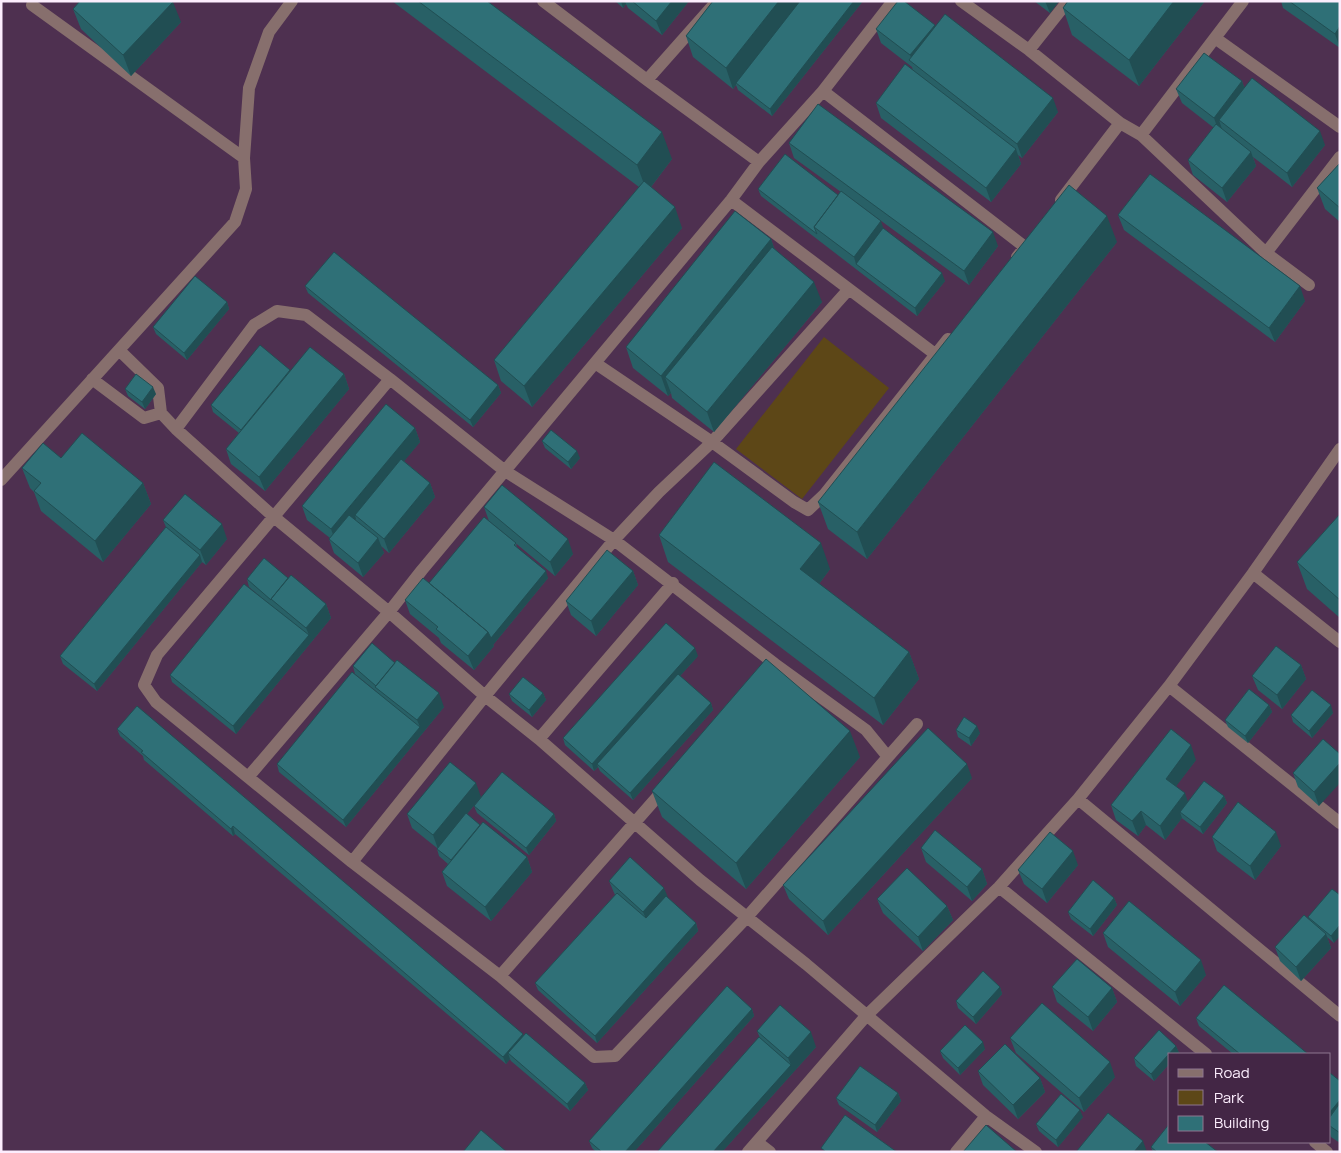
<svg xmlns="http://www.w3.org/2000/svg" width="1341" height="1153" viewBox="0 0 1341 1153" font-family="Manrope,sans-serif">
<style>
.green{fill:#5d4717}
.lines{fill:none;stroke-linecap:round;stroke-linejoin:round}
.minor{stroke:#876f6d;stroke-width:12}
.wall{fill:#286066}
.shaded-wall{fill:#214e53}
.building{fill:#2f7077;stroke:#214e53}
</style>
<rect width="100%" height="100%" fill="#4e3050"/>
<path class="green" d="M824,337L889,388L802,499L736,449Z"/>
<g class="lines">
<path class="minor" d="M543,1L647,80L759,162
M961,1L1029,50L1120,123L1141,135L1266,253L1309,285
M32,5L244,158
M1215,38L1340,127
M1029,50L1068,1
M647,80L717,1
M823,91L1025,247L1017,257
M1141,135L1243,1
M731,200L935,354
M1061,200L1120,123
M1266,253L1340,157
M119,350L158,388L161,413L176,429L274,517L389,612L485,696L539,739L700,880L806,964L986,1116L1036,1152
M595,363L712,442L794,502L808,510L824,495L948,339
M92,379L144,418L161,413
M390,379L157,655L144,685L156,702L352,862L500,976L594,1057L615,1056L747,917L917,724
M176,429L254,325L277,311L306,315L390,379L505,471L614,540L775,664L866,730L888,757
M1,480L235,222L246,189L244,158L249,88L269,32L292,1
M1253,573L1340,642
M1169,686L1340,823
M539,739L673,583
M249,776L389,612L422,570L731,200L759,162L823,91L893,1
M1078,799L1340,1016
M352,862L485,696L614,540L659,492L712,442L849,289
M999,887L1206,1054
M500,976L666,787
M757,1142L770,1152
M1315,1142L1327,1152
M748,1152L866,1016L999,887L1078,799L1169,686L1253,573L1340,449
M956,1152L986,1116"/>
</g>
<path class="wall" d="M392,1H487L672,159L651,187L682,228L532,407L501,381L494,360L639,187Z
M615,1H689L662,35L628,8L626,4L623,8Z
M713,1H863L772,116L738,90L736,85L733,89L693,57L686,36Z
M1034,1H1059L1050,13Z
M1068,1H1205L1139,86L1072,35L1063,8Z
M1281,1H1340V48L1283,8Z
M73,9L181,22L131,76L81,29Z
M935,27L1058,112L1022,158L1018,155L1021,164L991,202L881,118L876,103L913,70L912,67L881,43L876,29Z
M1242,81L1244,87L1325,145L1292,187L1253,157L1256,166L1227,202L1193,175L1188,160L1214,128L1182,103L1176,89Z
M789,143L998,246L969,285L847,196L883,228L945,281L917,316L761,196L758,189L838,195L841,192L794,158Z
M1340,163V222L1325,209L1317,188Z
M1118,215L1305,301L1275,342L1124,230Z
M771,239L774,248L822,302L714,432L672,398L671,393L668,396L633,368L626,347Z
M1117,242L867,559L828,529L818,502Z
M305,286L498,385L501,393L473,427L308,293Z
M227,302L229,309L187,360L156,334L153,327Z
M291,371L344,374L349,389L265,491L231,464L226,449L239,433L213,412L211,405Z
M125,389L156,394L145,409L128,396Z
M415,428L420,442L404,461L430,483L435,497L389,553L381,546L384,553L363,577L334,553L329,539L330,538L307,520L302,506Z
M542,441L580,458L571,469L545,448Z
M61,458L143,483L151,504L103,562L41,511L34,492L30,488L22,468Z
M484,507L573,554L555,576L489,521Z
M1340,514V618L1307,589L1297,562Z
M163,520L227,539L206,565L202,562L97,691L63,664L60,656L166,527Z
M659,535L830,569L819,584L909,652L919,679L883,725L668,562Z
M516,543L517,548L548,578L493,645L494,646L474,670L441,643L439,638L410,614L405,600L429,583Z
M633,571L638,585L596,636L571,615L566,601Z
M288,578L326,604L331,618L236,734L172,682L170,675L274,608L249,587L247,579Z
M698,656L680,676L711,703L713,710L633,800L600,771L598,767L594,771L565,745L563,738Z
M1301,665L1306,679L1282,709L1258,690L1252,676Z
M353,666L444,707L346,827L279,772L277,764L378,693L377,692L355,674Z
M543,693L546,700L532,717L512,701L509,694Z
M1269,705L1272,712L1248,743L1228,727L1225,720Z
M1333,713L1312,738L1293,722L1291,715Z
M117,729L585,1083L588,1090L570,1111L511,1061L510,1059L506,1064L235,834L233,836L144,760L143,756L120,736Z
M956,730L980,733L971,746L958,737Z
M1323,739L1319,806L1298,787L1293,773Z
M860,757L746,889L662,817L652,791Z
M1196,760L1176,786L1188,802L1224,796L1227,803L1203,834L1183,819L1182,818L1165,840L1146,825L1138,836L1116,820L1111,805Z
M972,778L828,935L789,899L783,885Z
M481,797L467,814L480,825L527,857L532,872L491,921L447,886L442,872L448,864L439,856L437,849V848L412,828L407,814Z
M474,806L554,814L556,821L529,855L477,813Z
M1212,837L1281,846L1255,880L1217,851Z
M921,848L982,869L987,884L972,901L926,862Z
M1078,865L1047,903L1024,884L1018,870Z
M609,881L668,898L696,923L698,931L597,1043L538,990L535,983L615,895Z
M1332,889L1334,943L1327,937L1331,948L1301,981L1280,961L1275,947L1310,920L1308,917Z
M1114,898L1117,905L1093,936L1071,919L1068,912Z
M877,899L947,906L953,920L923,951L883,913Z
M1103,933L1206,975L1180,1006L1108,947Z
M1000,987L1002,994L976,1024L958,1008L956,1001Z
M1052,987L1112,988L1117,1002L1093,1031L1057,1002Z
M752,1009L754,1016L634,1152H596L592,1148L589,1141Z
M1196,1018L1308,1054H1233L1199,1026Z
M757,1031L816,1047L722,1152L760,1038Z
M1010,1038L1115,1077L1084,1112L1016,1053Z
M1176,1046L1179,1053L1154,1081L1136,1066L1134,1058Z
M985,1049L960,1075L943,1058L940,1051Z
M978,1071L1040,1078L1045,1092L1018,1119L983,1085Z
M1330,1073L1340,1081V1143L1331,1137L1330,1134Z
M898,1093L901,1101L877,1132L839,1105L836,1098Z
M1083,1117L1058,1147L1039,1131L1036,1124Z
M1151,1147L1218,1152H1153Z"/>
<path class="shaded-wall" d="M621,1H625L626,4L623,8Z
M672,1H689L662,35L656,21Z
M779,1H802L736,83V85L733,89L726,68Z
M854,1H863L772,116L770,109Z
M1045,1H1059L1050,13Z
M1174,1H1205L1139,86L1129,60Z
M173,2L181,22L131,76L123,55Z
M935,25L940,39L913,63L910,55Z
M1340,26V48L1335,34Z
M1242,81L1247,96L1219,120L1222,129L1219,132L1214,118Z
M1053,98L1058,112L1022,158L1017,144Z
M1320,131L1325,145L1292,187L1287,173Z
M662,132L672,159L647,192L637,165Z
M1016,149L1021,164L991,202L986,188Z
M1251,152L1256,166L1227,202L1222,188Z
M675,207L682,228L532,407L524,386Z
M1107,216L1117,242L867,559L857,532Z
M881,221L886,236L856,264L854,257Z
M993,232L998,246L969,285L964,271Z
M771,239L778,260L665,377L671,393L668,396L661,376Z
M942,273L945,281L917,316L915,308Z
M814,282L822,302L714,432L707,412Z
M1300,286L1305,301L1275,342L1269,328Z
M227,302L229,309L187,360L184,353Z
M344,374L349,389L265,491L259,477Z
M498,385L501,393L473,427L470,420Z
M153,387L156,394L145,409L142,402Z
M415,428L420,442L358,517L355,515L356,519L336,543L331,529Z
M577,451L580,458L571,469L568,462Z
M143,483L151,504L103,562L95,541Z
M430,483L435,497L389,553L384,539Z
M222,524L227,539L206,565L200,550Z
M378,538L384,553L363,577L358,563Z
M568,539L573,554L555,576L550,562Z
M821,543L830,569L810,596L800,569Z
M200,555L202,562L97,691L94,684Z
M546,571L548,578L493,645L494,646L474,670L468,656L488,632Z
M633,571L638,585L596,636L591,621Z
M326,604L331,618L236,734L233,726L309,635L306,628Z
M695,648L698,656L599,766L597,764L598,767L594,771L592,764Z
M909,652L919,679L883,725L874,698Z
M1301,665L1306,679L1282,709L1277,695Z
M439,693L444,707L346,827L343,820L420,727L417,720Z
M543,693L546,700L532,717L529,710Z
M711,703L713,710L633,800L630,793Z
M1269,705L1272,712L1248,743L1245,736Z
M1331,705L1333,713L1312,738L1309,731Z
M977,726L980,733L971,746L969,738Z
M850,731L860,757L746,889L736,863Z
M1191,745L1196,760L1171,793L1166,779Z
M1340,763V783L1319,806L1314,792Z
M967,764L972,778L828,935L823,921Z
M476,783L481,797L438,849L433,835Z
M1185,793L1190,808L1180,812L1182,818L1165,840L1160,826Z
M1224,796L1227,803L1203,834L1200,827Z
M1141,811L1146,825L1138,836L1132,821Z
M554,814L556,821L529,855L526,848Z
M233,826L235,834L233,836L231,829Z
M1276,832L1281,846L1255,880L1250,866Z
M1073,851L1078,865L1047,903L1042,889Z
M527,857L532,872L491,921L485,907Z
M982,869L987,884L972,901L967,887Z
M664,888L670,902L649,926L643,912Z
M1114,898L1117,905L1093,936L1090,929Z
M947,906L953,920L923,951L918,937Z
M696,923L698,931L597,1043L595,1036Z
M1340,925V936L1334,943L1331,936Z
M1326,934L1331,948L1301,981L1296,967Z
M1201,960L1206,975L1180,1006L1175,992Z
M1000,987L1002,994L976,1024L973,1017Z
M1112,988L1117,1002L1093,1031L1088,1017Z
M752,1009L754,1016L634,1152H625Z
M811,1032L816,1047L722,1152H713L791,1065L788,1058Z
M523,1034L525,1042L508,1053L510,1059L506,1064L503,1057Z
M983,1042L985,1049L960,1075L958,1068Z
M1176,1046L1179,1053L1178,1054H1170V1063L1154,1081L1151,1074Z
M1110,1062L1115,1077L1084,1112L1079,1098Z
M1040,1078L1045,1092L1018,1119L1013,1105Z
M585,1083L588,1090L570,1111L567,1104Z
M898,1093L901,1101L877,1132L875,1125Z
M1340,1100V1111L1330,1123V1112Z
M1080,1110L1083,1117L1058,1147L1056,1140Z
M1143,1141L1147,1152H1134Z"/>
<path class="building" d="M80,1H173V2L123,55L73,9Z
M418,1H487L662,132L637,165Z
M632,1H672L656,21Z
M713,1H779L726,68L686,36Z
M800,1H854L770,109L736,83Z
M898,1H904L935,25L910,55L876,29Z
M1068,1H1174L1129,60L1063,8Z
M1289,1H1340V26L1335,34Z
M945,14L1053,98L1017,144L909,60Z
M1204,53L1242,81L1214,118L1176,89Z
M905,64L1016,149L986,188L876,103Z
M1252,78L1320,131L1287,173L1219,120Z
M818,104L993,232L964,271L789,143Z
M1216,124L1251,152L1222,188L1188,160Z
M785,154L838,195L814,227L817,234L758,189Z
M1340,163V208L1317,188Z
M1150,174L1300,286L1269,328L1118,215Z
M644,181L675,207L524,386L494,360Z
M1069,185L1107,216L857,532L818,502Z
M841,191L881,221L854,257L814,227Z
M735,211L771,239L661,376L626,347Z
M883,228L942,273L915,308L856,264Z
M772,247L814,282L707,412L665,377Z
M334,252L498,385L470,420L305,286Z
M195,276L227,302L184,353L153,327Z
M260,345L290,370L241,430L211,405Z
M310,347L344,374L259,477L226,449Z
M136,374L153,387L142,402L125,389Z
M386,404L415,428L331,529L302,506Z
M551,430L577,451L568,462L542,441Z
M82,433L143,483L95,541L34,491L41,483L22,468L43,443L61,458Z
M401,459L430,483L384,539L355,515Z
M714,462L821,543L800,569L909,652L874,698L659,535Z
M502,485L568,539L550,562L484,507Z
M185,494L222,524L200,550L163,520Z
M1340,514V600L1297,562Z
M349,515L378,538L358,563L329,539Z
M484,517L516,543L514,545L546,571L491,638L488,632L429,583Z
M166,527L200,555L94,684L60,656Z
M607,550L633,571L591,621L566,601Z
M264,558L288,578L271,599V600L247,579Z
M291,575L326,604L306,628L271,599Z
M423,578L488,632L468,656L436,629L438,627L405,600Z
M244,584L309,635L233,726L170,675Z
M666,623L695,648L592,764L563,738Z
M372,643L395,663L376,686L353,666Z
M1276,646L1301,665L1277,695L1252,676Z
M766,659L850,731L736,863L652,791Z
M397,660L439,693L417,720L375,687Z
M352,672L420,727L343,820L277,764Z
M678,674L711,703L630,793L597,764Z
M523,677L543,693L529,710L509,694Z
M1249,689L1269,705L1245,736L1225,720Z
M1312,690L1331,705L1309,731L1291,715Z
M137,706L523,1034L503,1057L233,826L231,829L141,752L143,751L117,729Z
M964,717L977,726L969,738L956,730Z
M928,728L967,764L823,921L783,885Z
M1171,729L1191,745L1166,779L1185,793L1160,826L1141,811L1132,821L1111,805Z
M1323,739L1340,754V763L1314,792L1293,773Z
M450,762L476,783L433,835L407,814Z
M502,772L554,814L526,848L474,806Z
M1204,781L1224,796L1200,827L1180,812Z
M1238,802L1276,832L1250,866L1212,837Z
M466,813L480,825L451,860L437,849Z
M483,822L527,857L485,907L442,872Z
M935,830L982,869L967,887L921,848Z
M1050,832L1073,851L1042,889L1018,870Z
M630,857L664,888L643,912L609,881Z
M907,868L947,906L918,937L877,899Z
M1093,880L1114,898L1090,929L1068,912Z
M1332,889L1340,895V925L1331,936L1308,917Z
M617,893L646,918L666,896L696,923L595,1036L535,983Z
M1129,901L1201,960L1175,992L1103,933Z
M1304,915L1326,934L1296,967L1275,947Z
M1077,959L1112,988L1088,1017L1052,987Z
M983,971L1000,987L973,1017L956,1001Z
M1224,985L1308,1054H1240L1196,1018Z
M727,986L752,1009L625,1152H602L589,1141Z
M1042,1003L1110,1062L1079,1098L1010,1038Z
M780,1005L811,1032L788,1058L757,1031Z
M965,1025L983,1042L958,1068L940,1051Z
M1159,1030L1176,1046L1151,1074L1134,1058Z
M526,1033L585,1083L567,1104L508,1053Z
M759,1037L791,1065L713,1152H657Z
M1005,1044L1040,1078L1013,1105L978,1071Z
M860,1066L898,1093L875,1125L836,1098Z
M1330,1073L1340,1081V1100L1330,1112Z
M1061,1094L1080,1110L1056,1140L1036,1124Z
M1340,1103V1133L1330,1126V1117Z
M1108,1113L1143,1141L1134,1152H1076Z
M845,1115L897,1152H826L821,1148Z
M1170,1123V1142H1205L1218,1152H1157L1151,1147Z
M986,1125L1017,1152H963Z
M481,1130L507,1152H463Z"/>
<rect width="1341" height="1153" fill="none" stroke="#fcedfd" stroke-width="5"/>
<rect x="1168" y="1053" width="162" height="90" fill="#432645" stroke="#8d768f"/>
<rect x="1178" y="1069" width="25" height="8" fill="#876f6d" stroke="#8d768f"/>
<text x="1214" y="1078" font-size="15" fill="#fcedfd">Road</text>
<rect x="1178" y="1090" width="25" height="15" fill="#5d4717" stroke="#8d768f"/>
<text x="1214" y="1103" font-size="15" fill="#fcedfd">Park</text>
<rect x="1178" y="1116" width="25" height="15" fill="#2f7077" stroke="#8d768f"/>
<text x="1214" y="1128" font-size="15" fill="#fcedfd">Building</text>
</svg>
